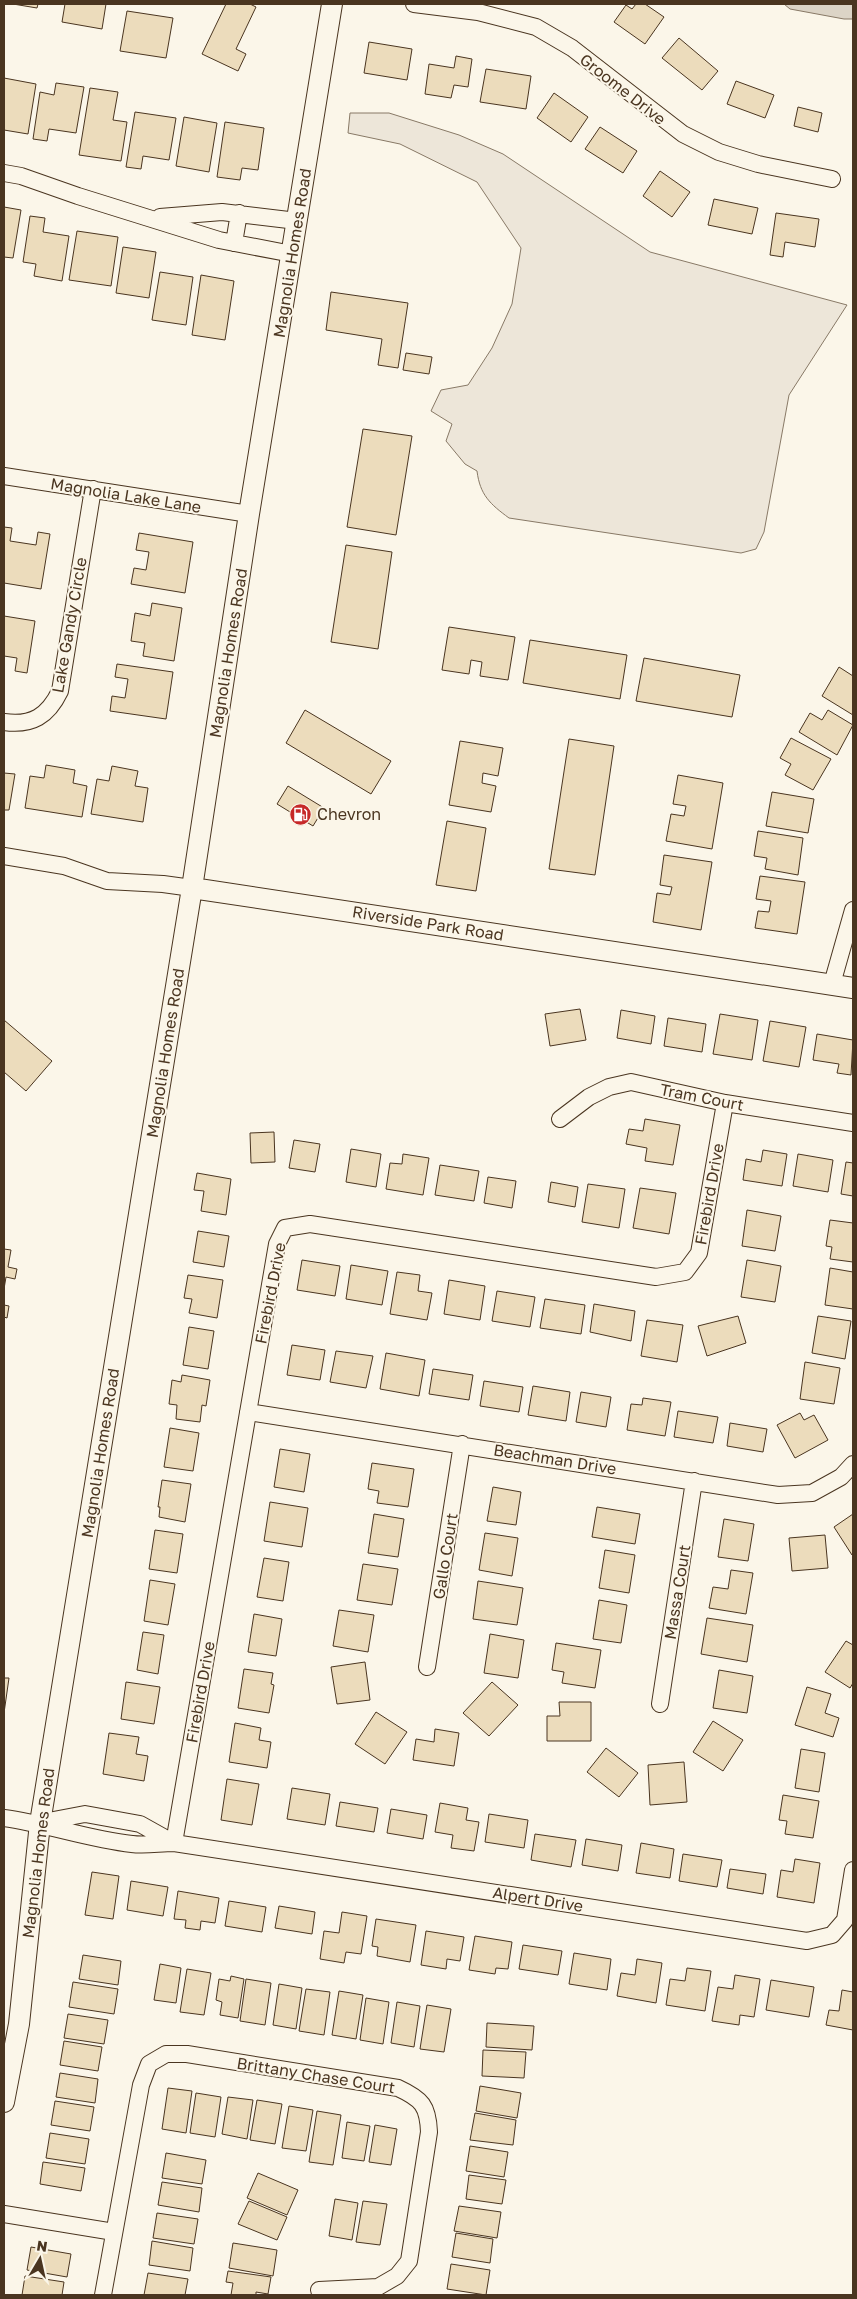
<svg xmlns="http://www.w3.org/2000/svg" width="857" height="2299" viewBox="0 0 857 2299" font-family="'Golos Text',sans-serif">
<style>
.green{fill:#ede6d9;stroke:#887966}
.water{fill:#dcd4c6;stroke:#887966}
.building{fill:#ecdcbc;stroke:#4a3520}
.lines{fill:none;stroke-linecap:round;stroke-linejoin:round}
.minor-casing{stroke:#4a3520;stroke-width:18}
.tertiary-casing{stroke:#4a3520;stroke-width:22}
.minor{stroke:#fbf6e9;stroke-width:16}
.tertiary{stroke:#fbf6e9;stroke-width:20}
.labels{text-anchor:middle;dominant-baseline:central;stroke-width:4;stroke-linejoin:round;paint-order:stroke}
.street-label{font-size:16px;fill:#4a3520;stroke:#fbf6e9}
.poi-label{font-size:16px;fill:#4a3520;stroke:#fbf6e9;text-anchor:start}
</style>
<rect width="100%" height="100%" fill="#fbf6e9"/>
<path class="green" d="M350,113H389L459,135L503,154L650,252L847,305L789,395L764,532L756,549L741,553L509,518C490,504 480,495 477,471L465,464L446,441L452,424L431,411L441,390L468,385L492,348L512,304L521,248L477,182L400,144L348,133Z"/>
<path class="water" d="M784,4H853V19H844L790,9Z"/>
<path class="building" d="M13,4H38L37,8Z
M65,4H106L102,29L62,22Z
M226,4H250L256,7L236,49L246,54L238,71L202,54Z
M636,4H645L664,17L645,44L614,22L626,5L632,9Z
M127,11L173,18L166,58L120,51Z
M679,38L718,71L702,90L662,58Z
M369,42L412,49L407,80L364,73Z
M456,56L472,59L468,87L454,85L451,98L425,94L429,64L454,68Z
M486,69L531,76L526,109L480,102Z
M4,78L36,84L28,134L4,130Z
M736,81L774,95L765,118L727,104Z
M56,83L84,87L76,133L49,129L47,141L33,139L40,92L54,95Z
M90,88L118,92L113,120L127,122L121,161L79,155Z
M554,93L588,117L571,142L537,118Z
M798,107L822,113L818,132L794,126Z
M135,112L176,118L169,160L143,156L141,169L126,167Z
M184,117L217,123L209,172L176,166Z
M225,122L264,128L258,170L242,168L240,180L217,177Z
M600,127L637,151L623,173L585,149Z
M660,171L690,192L672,217L643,196Z
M714,199L758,208L752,234L708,225Z
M4,207L21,210L13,258L4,257Z
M776,213L819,219L815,247L785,242L783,257L770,255Z
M30,216L45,218L43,232L69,236L62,281L34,276L36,264L23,262Z
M77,231L118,237L111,286L69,280Z
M123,247L156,252L149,298L116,293Z
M160,272L193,277L186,325L152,320Z
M201,275L234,281L225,340L192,335Z
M331,292L408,303L398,368L378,365L382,339L326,330Z
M406,353L432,357L429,374L403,370Z
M363,429L412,436L396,535L347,527Z
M4,527L12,528L10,541L36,545L38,532L50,534L41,589L4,583Z
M139,533L193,542L185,593L131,584L134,568L146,570L149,552L136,550Z
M346,545L392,552L378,649L331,642Z
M152,603L182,608L174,661L143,656L145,643L131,641L135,613L150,616Z
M4,616L35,621L27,673L15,671L17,658L4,656Z
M449,627L515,637L508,680L480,676L482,662L471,660L469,674L442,670Z
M530,640L627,655L620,699L523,683Z
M644,658L740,675L732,717L636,701Z
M117,664L173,672L166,719L110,711L112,696L125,698L128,679L115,677Z
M839,667L853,676V715L822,696Z
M305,710L391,761L371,794L286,743Z
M828,710L853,725L837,755L799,732L810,713L822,720Z
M791,738L831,759L813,790L785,775L791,764L780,758Z
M569,739L614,746L595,875L549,869Z
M460,741L503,748L498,776L483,773L482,783L496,786L491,812L449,805Z
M46,765L75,770L73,783L87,786L82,817L25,808L30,776L44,778Z
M112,766L138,771L135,786L148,788L143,822L91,814L97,779L109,781Z
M4,773L15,774L9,810H4Z
M678,775L723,783L712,849L666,841L671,814L684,816L686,806L673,804Z
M288,786L324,808L313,826L277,804Z
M772,792L814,799L808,833L766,826Z
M447,821L486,828L476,891L436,885Z
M758,831L803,838L798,875L765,869L767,858L754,856Z
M664,855L712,862L701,930L653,922L657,893L670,895L672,887L660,885Z
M760,876L805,882L797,934L755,928L758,911L769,912L771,901L756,899Z
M580,1009L586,1040L550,1046L545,1014Z
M621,1010L655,1016L651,1044L617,1038Z
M720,1014L758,1020L752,1060L713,1054Z
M668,1018L706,1024L702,1052L664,1046Z
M4,1020L52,1061L26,1091L4,1072Z
M770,1021L806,1027L799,1067L763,1061Z
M817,1034L853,1040L851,1075L837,1073L839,1064L813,1060Z
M645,1119L680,1125L673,1165L645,1161L647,1148L626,1144L629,1129L643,1131Z
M274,1132L275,1162L251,1163L250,1133Z
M294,1140L320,1144L315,1172L289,1168Z
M351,1149L381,1154L376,1187L346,1182Z
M763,1150L787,1154L782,1186L743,1180L746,1159L761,1162Z
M403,1154L429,1158L423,1195L386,1189L390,1163L402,1164Z
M798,1154L833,1160L828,1192L793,1186Z
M846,1162L853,1163V1196L841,1194Z
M440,1165L479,1171L474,1201L435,1195Z
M197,1173L231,1179L226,1215L201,1211L204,1191L194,1190Z
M488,1177L516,1181L512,1208L484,1203Z
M551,1182L578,1187L575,1207L548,1202Z
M588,1184L625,1189L619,1228L582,1222Z
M640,1188L676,1193L669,1234L633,1228Z
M747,1210L781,1216L775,1251L742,1246Z
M830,1220L853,1223V1262L830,1259L832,1247L826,1246Z
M198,1231L229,1236L224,1267L193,1262Z
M4,1249L11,1250L8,1267L17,1269L15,1279L6,1277L4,1289Z
M302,1260L340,1266L335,1296L297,1290Z
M747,1260L781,1266L775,1302L741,1297Z
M351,1265L388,1271L382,1305L346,1299Z
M830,1268L853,1272V1309L825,1305Z
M397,1272L420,1275L418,1291L432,1293L427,1320L390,1314Z
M188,1275L223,1280L217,1318L189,1313L192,1299L184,1298Z
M449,1280L485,1286L480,1320L444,1314Z
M497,1291L535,1297L530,1327L492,1321Z
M545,1299L585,1305L581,1334L540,1328Z
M594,1304L635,1311L631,1341L590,1332Z
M4,1305L9,1306L7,1318L4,1317Z
M738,1316L746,1343L707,1356L698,1326Z
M818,1316L851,1321L845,1359L812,1353Z
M647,1320L683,1325L677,1362L641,1356Z
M189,1327L214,1331L208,1369L183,1365Z
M292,1345L325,1350L320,1380L287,1375Z
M336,1351L373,1356L366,1388L330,1382Z
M386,1353L425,1360L419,1396L380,1389Z
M805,1362L840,1368L834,1404L800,1399Z
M433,1369L473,1375L469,1400L429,1394Z
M182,1375L210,1380L206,1406L202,1405L200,1422L176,1419L177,1405L169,1404L172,1380L181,1382Z
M484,1381L523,1387L519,1412L480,1406Z
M533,1386L570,1392L566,1421L528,1415Z
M581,1392L611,1397L606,1427L576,1422Z
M643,1398L671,1402L665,1436L627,1430L631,1404L642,1405Z
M678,1411L718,1417L713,1443L674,1437Z
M800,1413L804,1420L814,1415L828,1440L795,1458L777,1425Z
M730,1423L767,1429L763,1452L727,1446Z
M170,1428L199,1433L193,1471L164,1467Z
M280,1449L310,1454L304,1492L274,1487Z
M372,1463L414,1469L408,1507L377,1503L379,1491L368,1489Z
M162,1480L191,1484L185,1522L159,1517L160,1507H158Z
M493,1487L521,1492L516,1525L487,1521Z
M270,1502L308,1508L302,1547L264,1541Z
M597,1507L640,1514L635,1544L592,1537Z
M374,1514L404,1519L398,1557L368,1553Z
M853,1514V1554L852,1555L834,1527Z
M724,1519L754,1524L748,1561L718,1557Z
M155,1530L183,1534L177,1573L149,1569Z
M485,1533L518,1538L512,1576L479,1570Z
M825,1535L828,1568L792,1571L789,1538Z
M605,1550L635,1555L629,1593L599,1588Z
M264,1558L289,1562L283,1601L257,1597Z
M363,1564L398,1569L392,1605L357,1600Z
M731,1570L753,1573L746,1614L709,1608L713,1587L728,1589Z
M150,1580L175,1584L168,1625L144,1621Z
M478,1581L523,1588L517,1625L473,1619Z
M599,1600L627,1605L621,1643L593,1639Z
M339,1610L374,1615L368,1652L333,1646Z
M254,1614L282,1619L276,1656L248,1652Z
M707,1618L753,1625L747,1662L701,1654Z
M143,1632L164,1635L158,1674L137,1670Z
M490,1634L524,1640L518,1678L484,1673Z
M846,1641L853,1645V1683L850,1688L825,1672Z
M556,1643L601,1650L595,1688L562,1683L564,1672L552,1670Z
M365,1662L370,1700L337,1704L331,1667Z
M244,1669L273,1673L271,1684L274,1685L269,1713L238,1708Z
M719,1670L753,1676L747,1713L713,1708Z
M4,1678H9L4,1713Z
M126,1682L160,1687L154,1724L121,1719Z
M492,1682L518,1705L489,1736L463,1713Z
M807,1687L831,1694L825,1713L839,1718L833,1737L795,1725Z
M559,1702H591V1741H547V1716H560Z
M376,1712L407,1732L385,1764L355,1744Z
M713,1721L743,1740L723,1771L693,1752Z
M235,1723L261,1728L259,1740L271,1742L267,1768L229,1762Z
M435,1729L459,1733L454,1766L413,1760L416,1739L434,1742Z
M109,1733L139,1737L136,1754L148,1756L144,1781L103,1774Z
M606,1748L638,1773L619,1797L587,1772Z
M801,1749L825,1753L819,1792L795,1788Z
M684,1762L687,1802L650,1805L648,1765Z
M227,1779L259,1784L252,1825L221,1820Z
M292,1788L330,1794L325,1825L287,1819Z
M783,1795L819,1801L813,1838L785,1834L787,1821L779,1820Z
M340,1802L378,1808L374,1832L336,1826Z
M440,1803L468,1808L466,1820L479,1822L474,1851L451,1848L453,1835L435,1832Z
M391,1809L427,1815L423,1839L387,1833Z
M489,1814L528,1820L524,1848L485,1842Z
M535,1834L576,1840L571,1867L531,1860Z
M586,1839L622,1845L618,1871L582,1865Z
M641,1843L674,1849L670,1878L636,1873Z
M683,1854L722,1860L717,1887L679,1881Z
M795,1859L820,1863L814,1903L777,1897L781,1870L793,1872Z
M730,1869L766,1874L763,1894L727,1888Z
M92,1872L119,1876L113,1919L85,1915Z
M131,1881L168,1887L163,1916L127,1910Z
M178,1891L219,1898L215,1923L201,1921L200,1930L185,1928L186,1920L174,1919Z
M229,1901L266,1907L262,1932L225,1926Z
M279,1906L315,1912L312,1934L275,1928Z
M342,1912L367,1916L361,1954L346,1952L344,1963L320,1959L324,1931L339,1933Z
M376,1919L416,1925L410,1962L377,1956L378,1947L372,1946Z
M426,1931L464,1937L460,1961L447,1959L446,1969L421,1965Z
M475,1936L512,1942L508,1969L496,1968L495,1974L469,1970Z
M523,1945L562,1951L558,1975L519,1969Z
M574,1953L611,1959L607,1990L569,1984Z
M83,1955L121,1961L118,1985L79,1979Z
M637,1959L662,1963L656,2003L617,1996L621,1973L635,1975Z
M160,1964L181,1968L176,2003L154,2000Z
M687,1968L711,1971L705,2011L666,2005L670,1979L685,1981Z
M187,1969L211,1973L204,2015L180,2012Z
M735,1975L760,1979L754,2017L740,2015L739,2025L712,2021L718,1987L733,1989Z
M231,1976L244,1979L238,2018L220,2015L222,2002L216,2000L219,1979L230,1981Z
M246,1979L271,1983L265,2025L240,2021Z
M771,1980L814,1987L809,2017L766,2010Z
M73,1982L118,1989L114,2014L69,2007Z
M279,1984L302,1988L296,2029L273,2025Z
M306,1989L330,1992L324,2035L299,2031Z
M842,1990L853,1992V2030L826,2025L829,2010L839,2011Z
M339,1991L363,1995L356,2039L332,2035Z
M366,1998L389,2002L383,2044L360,2040Z
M397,2002L420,2006L414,2047L391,2043Z
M427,2005L451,2009L444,2052L420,2049Z
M68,2014L108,2020L104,2044L64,2038Z
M487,2023L534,2026L532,2050L486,2047Z
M64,2041L102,2047L98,2071L60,2065Z
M483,2050L526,2052L524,2078L482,2076Z
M60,2073L98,2079L95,2103L56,2097Z
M480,2086L521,2093L517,2118L476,2111Z
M168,2088L192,2091L186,2133L162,2129Z
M196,2093L221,2097L215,2137L190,2133Z
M228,2097L253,2100L247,2139L222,2134Z
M257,2100L282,2104L275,2144L250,2140Z
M55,2101L94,2107L90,2131L51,2125Z
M289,2106L313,2110L306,2151L282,2148Z
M317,2111L341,2115L333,2165L309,2162Z
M475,2113L516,2120L513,2145L470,2140Z
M347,2122L370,2126L364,2161L342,2158Z
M375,2125L397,2129L391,2165L369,2162Z
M50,2133L89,2139L85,2164L46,2158Z
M470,2146L508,2152L504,2177L466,2171Z
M166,2153L206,2160L202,2184L162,2178Z
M43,2162L85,2168L81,2191L40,2184Z
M258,2173L298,2190L287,2215L247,2198Z
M469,2175L506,2180L502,2204L466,2199Z
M162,2182L202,2188L199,2212L158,2205Z
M335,2199L358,2203L352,2240L329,2236Z
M249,2201L287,2217L277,2240L238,2224Z
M363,2201L387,2204L380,2245L356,2242Z
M459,2206L501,2212L497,2238L454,2231Z
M157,2213L198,2219L194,2244L153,2238Z
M456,2233L493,2239L490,2263L452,2257Z
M152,2241L193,2248L190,2271L149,2265Z
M233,2243L277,2250L273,2276L229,2268Z
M31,2247L71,2254L67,2277L27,2270Z
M451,2264L490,2270L486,2295L447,2289Z
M228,2271L271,2277L268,2294L256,2292V2295H231L233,2283L226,2282Z
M148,2273L188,2279L185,2295H144Z
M25,2276L64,2282L62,2295H22Z"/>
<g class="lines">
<defs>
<path id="minor" d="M414,4L478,12L536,27L572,48L683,134L719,152L758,164L832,179
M4,173L21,176L78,196L219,240L292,254
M160,217L222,212L297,221
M234,243L239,213
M4,476L249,514
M4,722C32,726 48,716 60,691L93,489
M4,856L64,866L107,881L163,884L192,888
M832,984L853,910
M560,1119L589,1097L609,1087L631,1082L725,1103L853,1123
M248,1412L778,1495L812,1493L841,1477L853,1464
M427,1667L462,1444
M660,1704L694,1481
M4,1818C47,1824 88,1839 132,1844C145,1846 160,1843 174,1843L807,1941L832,1935L845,1920L853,1870
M43,1822L85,1814L140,1824L174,1843
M174,1843L277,1244L285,1228L310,1224L656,1277L685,1272L699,1253L725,1103
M4,2214L114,2232
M103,2295L141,2085L149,2064L166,2054H187L398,2088C422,2099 428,2106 429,2132L409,2261L397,2276L378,2287L319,2290"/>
<path id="tertiary" d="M192,888L853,988
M4,2102L19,2024L40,1823L192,888L249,514L332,4"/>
</defs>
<use href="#minor" class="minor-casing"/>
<use href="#tertiary" class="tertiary-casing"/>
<use href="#minor" class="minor"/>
<use href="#tertiary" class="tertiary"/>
</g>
<defs>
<symbol id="fuel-disc" viewBox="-11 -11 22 22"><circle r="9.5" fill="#c62828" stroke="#fbf6e9"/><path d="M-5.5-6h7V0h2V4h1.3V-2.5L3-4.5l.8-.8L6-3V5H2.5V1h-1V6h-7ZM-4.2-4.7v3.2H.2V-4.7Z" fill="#fff"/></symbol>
</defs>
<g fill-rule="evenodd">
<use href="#fuel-disc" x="288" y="802" width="25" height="25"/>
</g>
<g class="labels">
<g class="street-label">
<text transform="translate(623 89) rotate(38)">Groome Drive</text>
<text transform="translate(292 253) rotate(-81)">Magnolia Homes Road</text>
<text transform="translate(126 495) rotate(9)">Magnolia Lake Lane</text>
<text transform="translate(69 625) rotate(-80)">Lake Gandy Circle</text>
<text transform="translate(228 653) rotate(-81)">Magnolia Homes Road</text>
<text transform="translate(428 923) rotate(9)">Riverside Park Road</text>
<text transform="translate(165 1053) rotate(-81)">Magnolia Homes Road</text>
<text transform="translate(702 1097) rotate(11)">Tram Court</text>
<text transform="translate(709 1194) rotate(-80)">Firebird Drive</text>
<text transform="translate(270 1293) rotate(-79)">Firebird Drive</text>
<text transform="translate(100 1453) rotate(-81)">Magnolia Homes Road</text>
<text transform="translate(555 1459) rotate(9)">Beachman Drive</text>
<text transform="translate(445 1556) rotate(-81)">Gallo Court</text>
<text transform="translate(677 1592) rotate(-81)">Massa Court</text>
<text transform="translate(200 1692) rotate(-80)">Firebird Drive</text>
<text transform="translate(38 1853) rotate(-83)">Magnolia Homes Road</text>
<text transform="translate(538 1899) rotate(9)">Alpert Drive</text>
<text transform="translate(316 2075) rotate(9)">Brittany Chase Court</text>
</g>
<g class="poi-label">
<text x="317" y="814">Chevron</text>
</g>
</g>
<rect width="857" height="2299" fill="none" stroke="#4a3520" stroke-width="10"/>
<g transform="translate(40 2259) rotate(9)" stroke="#fbf6e9" stroke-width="4" paint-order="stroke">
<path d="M0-4L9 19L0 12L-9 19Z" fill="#4a3520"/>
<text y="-8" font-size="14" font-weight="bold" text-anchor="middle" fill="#4a3520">N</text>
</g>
</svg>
